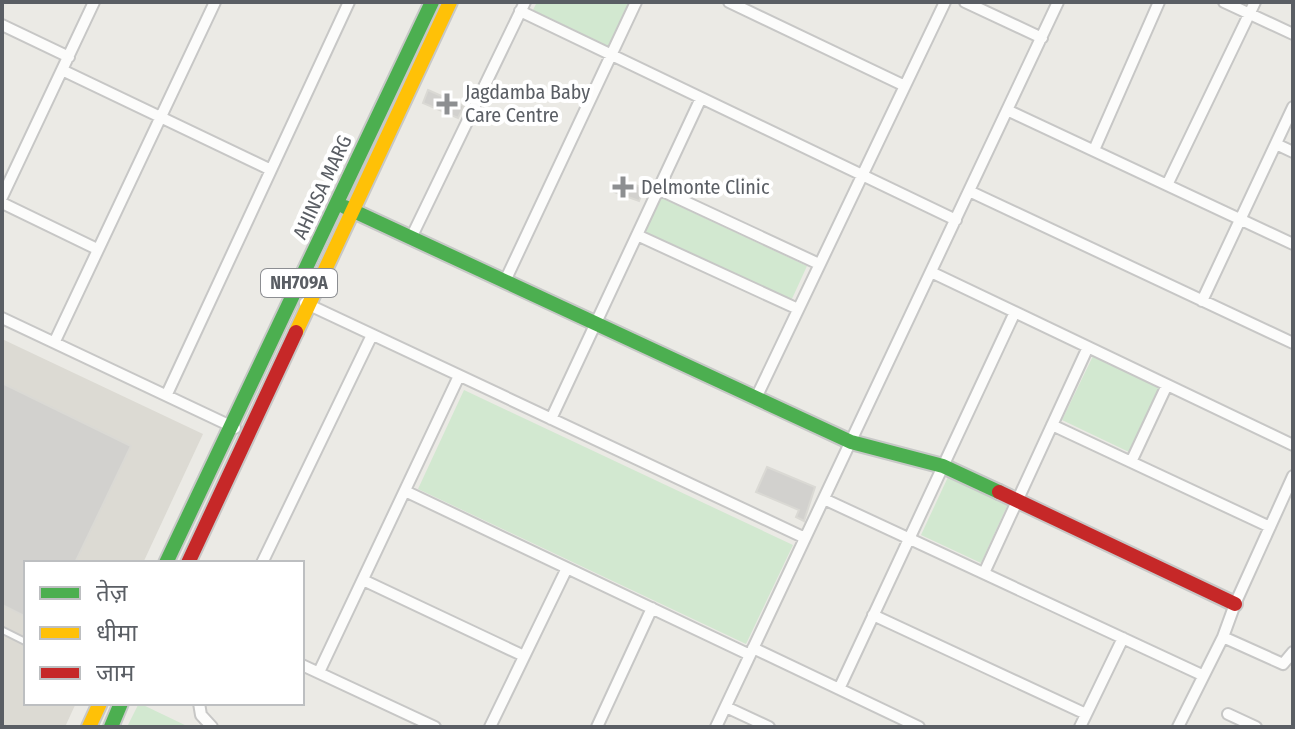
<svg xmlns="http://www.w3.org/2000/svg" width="1295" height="729" viewBox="0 0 1295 729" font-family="'Fira Sans Condensed','Noto Sans Devanagari',sans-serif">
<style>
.education{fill:#dcdad3}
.green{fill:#d2e8d0}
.building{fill:#d2d1ce;stroke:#dad9d4;stroke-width:2}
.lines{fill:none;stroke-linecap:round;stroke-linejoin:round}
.lane-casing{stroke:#c7c7c6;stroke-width:9}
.street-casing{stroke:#c7c7c6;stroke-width:14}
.fast-casing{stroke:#c7c8c7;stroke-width:18}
.slow-casing{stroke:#c7c8c7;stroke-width:18}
.jam-casing{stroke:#c7c8c7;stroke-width:18}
.lane{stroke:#fcfcfb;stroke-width:5}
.street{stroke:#fcfcfb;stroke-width:10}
.fast{stroke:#4caf50;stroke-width:14}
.slow{stroke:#ffc107;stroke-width:14}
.jam{stroke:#c62828;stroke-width:14}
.poi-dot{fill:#8d8f91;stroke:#fff;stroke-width:3}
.labels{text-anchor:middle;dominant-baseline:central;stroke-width:8;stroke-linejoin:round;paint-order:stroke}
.shield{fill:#fff;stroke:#8c8e92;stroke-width:2}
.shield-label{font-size:18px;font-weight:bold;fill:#5a5e64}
.poi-label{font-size:20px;fill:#5a5e64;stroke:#fff;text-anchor:start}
.street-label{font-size:20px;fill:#5a5e64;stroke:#fff}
</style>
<rect width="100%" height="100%" fill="#ebeae5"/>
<path class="education" d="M2,339L203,434L143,563H26V703H76L65,727H2Z"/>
<path class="green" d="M537,2H630L609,47L533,10Z
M660,197L807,266L791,301L644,232Z
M1093,356L1160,388L1129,452L1062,420Z
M464,390L793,545L746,644L418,489Z
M948,477L1008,504L981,563L921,535Z
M139,703L189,727H127Z"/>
<path class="building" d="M428,90L464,106L458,118L423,103Z
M619,179L644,188L639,201L614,192Z
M2,383L131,446L75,563H26V617L2,605Z
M767,467L815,487L804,521L796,517L799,510L756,492Z"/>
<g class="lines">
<defs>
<path id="lane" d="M2,630L26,642"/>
<path id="street" d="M729,2L905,86
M965,2L1042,38
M1224,2L1293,34
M520,11L956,220
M2,25L69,57
M62,70L269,169
M1007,110L1293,244
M1276,144L1293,152
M1094,150L1159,2
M1167,185L1255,2
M658,189L819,264
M969,191L1293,343
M2,197L94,2
M2,203L97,249
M637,235L798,309
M411,238L525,2
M931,272L1293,445
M505,281L636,2
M1202,301L1293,107
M305,303L805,538
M2,318L235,428
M55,341L215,2
M167,394L349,2
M756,398L945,2
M551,419L701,98
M1052,425L1270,527
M1131,462L1167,385
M405,491L750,655
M824,499L1202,675
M262,563L372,335
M984,573L1088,347
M363,580L524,656
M873,615L1086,714
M1223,637L1283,664L1293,652
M753,648L919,727
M302,665L435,727
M319,672L459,376
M839,689L1015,312
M199,703L201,715L212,727
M726,707L769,727
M1228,714L1256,727
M490,727L567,568
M597,727L652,608
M716,727L1058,2
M1080,727L1123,638
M1178,727L1223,637L1235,604L1293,476"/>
<path id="fast" d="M345,207L851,442L943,466L999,492
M166,563L432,2
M111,727L121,703"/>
<path id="slow" d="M296,332L450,2
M89,727L100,703"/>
<path id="jam" d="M999,492L1235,604
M188,563L296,332"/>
</defs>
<use href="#lane" class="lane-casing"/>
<use href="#street" class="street-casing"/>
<use href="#fast" class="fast-casing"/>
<use href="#slow" class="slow-casing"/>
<use href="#jam" class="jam-casing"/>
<use href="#lane" class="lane"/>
<use href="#street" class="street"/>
<use href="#fast" class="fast"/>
<use href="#slow" class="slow"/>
<use href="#jam" class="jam"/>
</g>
<g class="poi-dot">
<path d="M443 92h8v8h8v8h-8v8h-8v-8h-8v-8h8z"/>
<path d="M619 175h8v8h8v8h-8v8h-8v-8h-8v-8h8z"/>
</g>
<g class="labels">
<rect class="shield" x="261" y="269" width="76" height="28" rx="6"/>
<g class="shield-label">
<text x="299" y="283">NH709A</text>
</g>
<g class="poi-label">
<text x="465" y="92">Jagdamba Baby<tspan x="465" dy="23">Care Centre</tspan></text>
<text x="641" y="187">Delmonte Clinic</text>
</g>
<g class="street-label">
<text transform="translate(322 187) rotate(-65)">AHINSA MARG</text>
</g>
</g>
<rect width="1295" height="729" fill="none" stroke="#5a5e64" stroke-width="8"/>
<rect x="24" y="561" width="280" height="144" fill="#ffffff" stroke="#bdbfc1" stroke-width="2"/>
<rect x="40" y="587" width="40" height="12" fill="#4caf50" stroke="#bdbfc1" stroke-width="2"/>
<text x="96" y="601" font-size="24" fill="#5a5e64">तेज़</text>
<rect x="40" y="627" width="40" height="12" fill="#ffc107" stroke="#bdbfc1" stroke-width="2"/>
<text x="96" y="641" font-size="24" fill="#5a5e64">धीमा</text>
<rect x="40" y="667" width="40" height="12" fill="#c62828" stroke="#bdbfc1" stroke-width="2"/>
<text x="96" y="681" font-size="24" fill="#5a5e64">जाम</text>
</svg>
